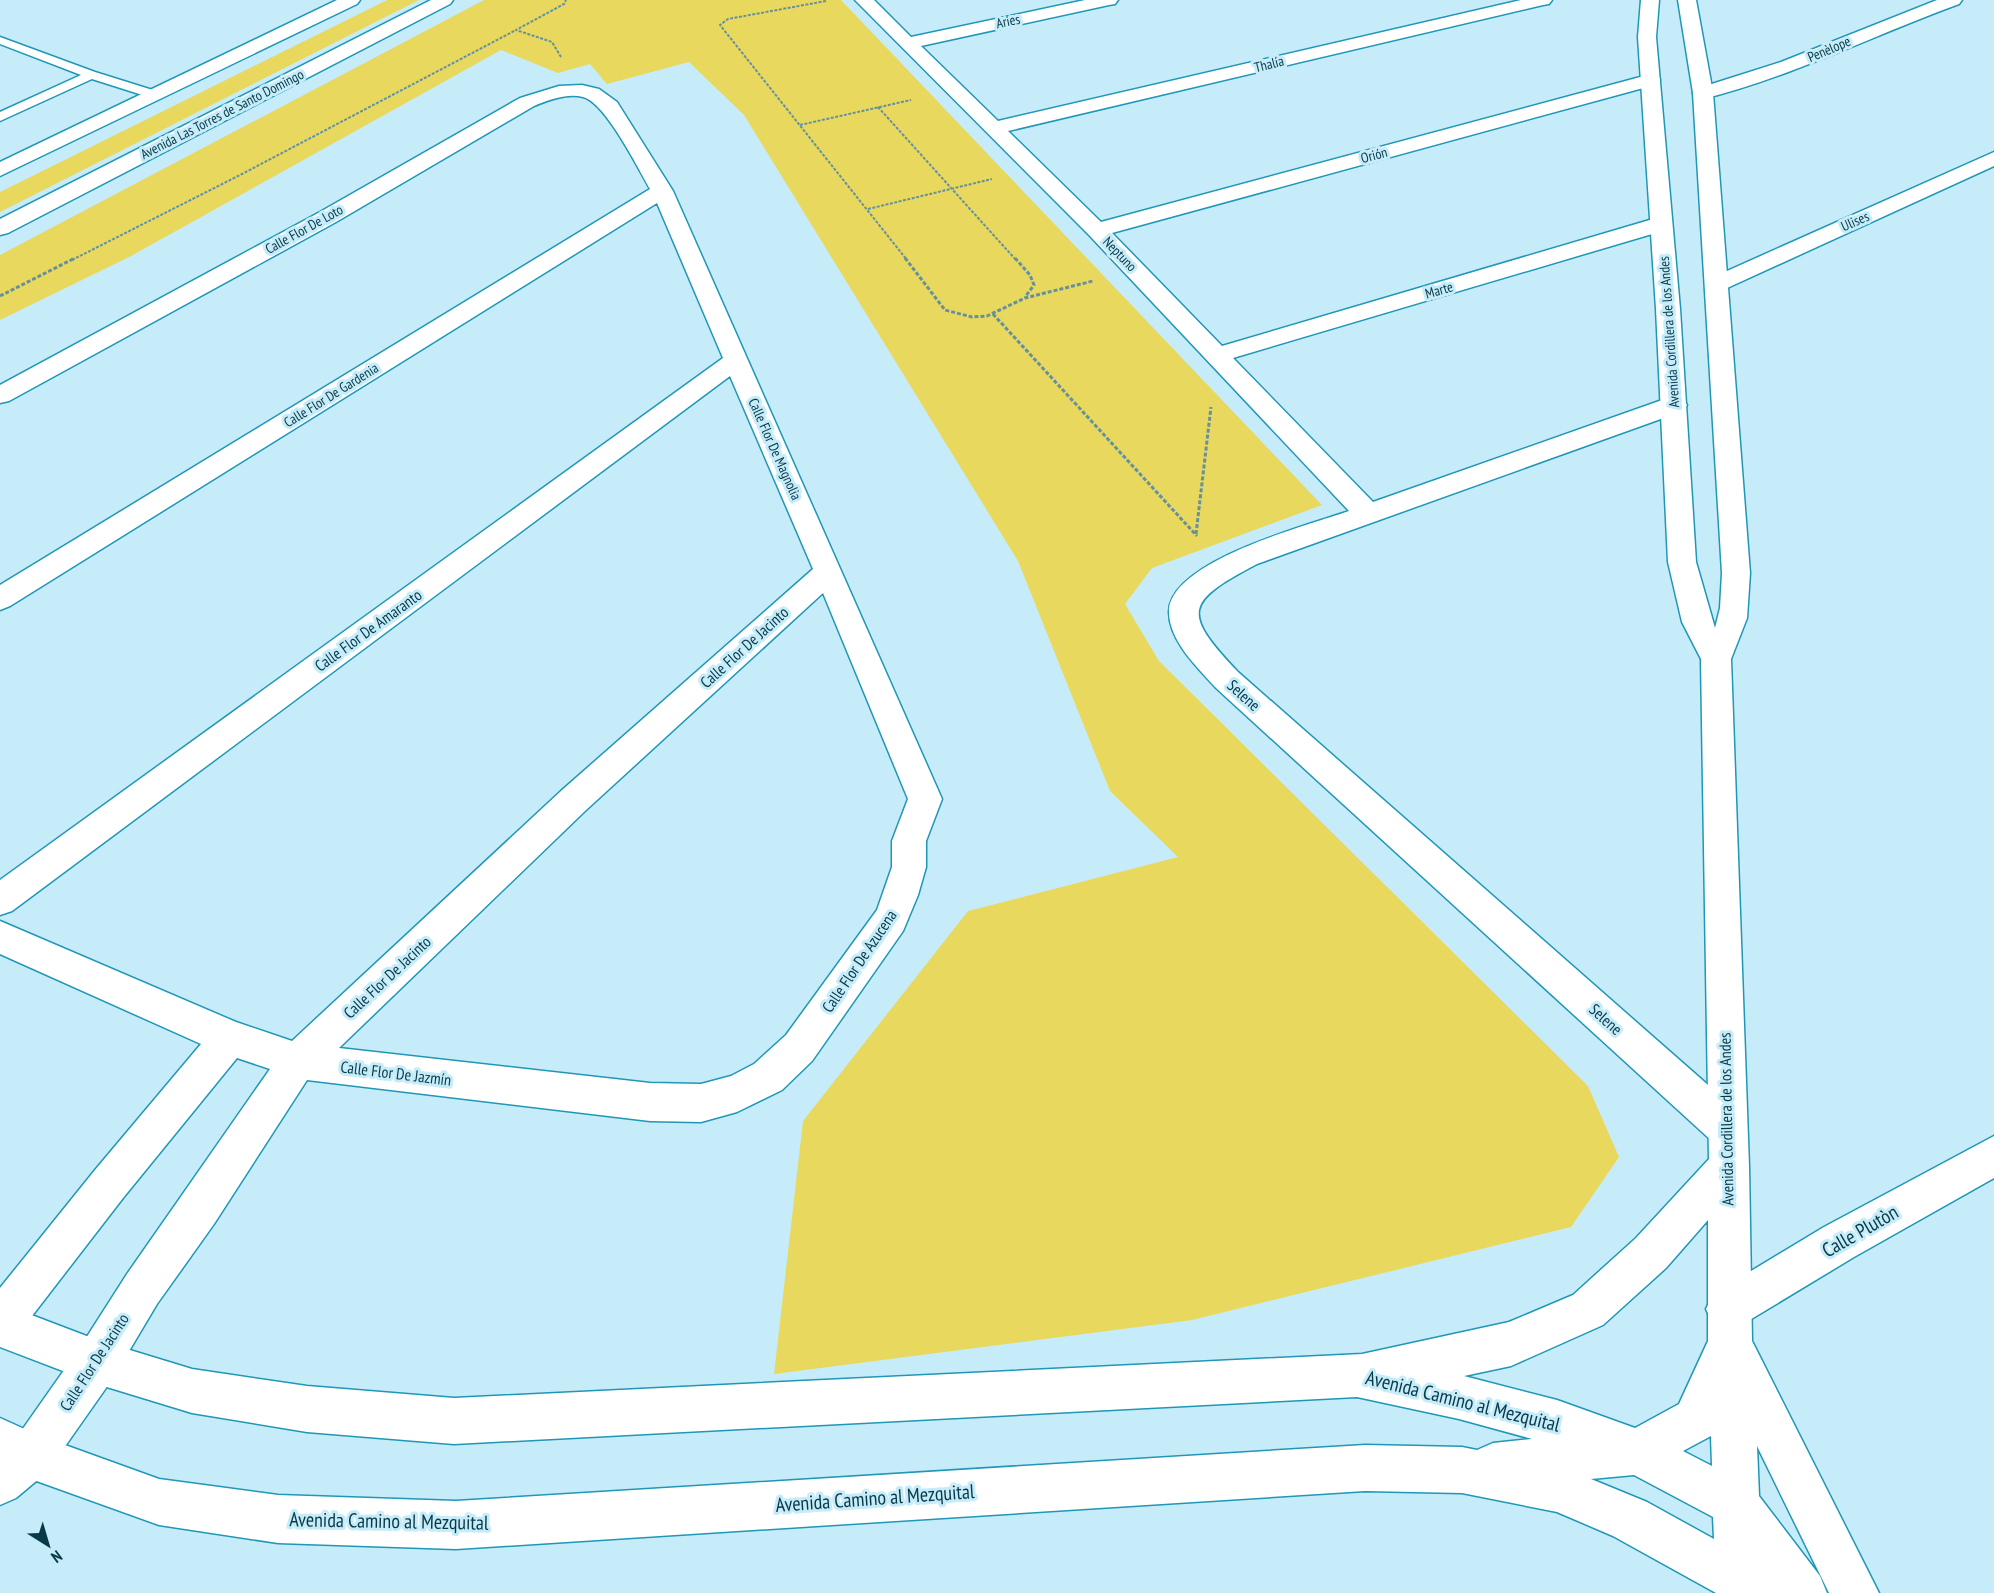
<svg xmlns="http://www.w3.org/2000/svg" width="1994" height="1593" viewBox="0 0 1994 1593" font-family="'PT Sans Narrow',sans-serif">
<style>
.green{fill:#e9d85e}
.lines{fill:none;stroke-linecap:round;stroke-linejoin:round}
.service-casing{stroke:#1f97b7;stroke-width:3}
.minor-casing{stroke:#1f97b7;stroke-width:3}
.tertiary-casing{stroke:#1f97b7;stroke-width:3}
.path-far1{stroke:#65919e;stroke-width:2;stroke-dasharray:3 1.5;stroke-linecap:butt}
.path{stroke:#65919e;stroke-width:3;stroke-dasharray:4 2;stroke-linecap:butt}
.service{fill:#fff;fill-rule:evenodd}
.minor{fill:#fff;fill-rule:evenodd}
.tertiary{fill:#fff;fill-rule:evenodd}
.labels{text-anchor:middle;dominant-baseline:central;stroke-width:6;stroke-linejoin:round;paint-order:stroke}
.far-street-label{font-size:14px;fill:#083947;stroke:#c6ecf9}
.street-label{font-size:16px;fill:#083947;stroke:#c6ecf9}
.near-street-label{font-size:20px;fill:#083947;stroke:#c6ecf9}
</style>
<rect width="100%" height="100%" fill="#c6ecf9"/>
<path class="green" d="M387,0H419L0,212V192Z
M484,0H841L1322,505L1152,568L1125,604L1159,661L1588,1086L1619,1157L1571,1227L1192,1320L774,1374L803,1121L968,911L1178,857L1110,791L1018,561L744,115L689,62L607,84L590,64L558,73L501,50L131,256L0,320V255Z"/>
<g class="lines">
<defs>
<path id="service" d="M0,37L95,72L159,92L161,95L155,99L92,79L0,121V112L81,75L0,44Z"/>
<path id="minor" d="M855,0H874L911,37L1085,0H1118L1115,4L1109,5L921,46L998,121L1521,0H1552L1549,4L1543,5L1008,131L1101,222L1644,76H1658L1660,80L1658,84L1112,233L1222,346L1653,219L1661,217L1669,219L1672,224L1669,229L1233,358L1373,502L1665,399L1674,397L1683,399L1687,405L1683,411L1257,564C1185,602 1181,612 1238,672L1741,1114L1747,1128L1741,1142L1727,1147L1713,1142L1216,688C1198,668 1169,641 1169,612C1169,561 1309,525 1349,511L1089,235Z
M1937,0H1962L1959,4C1874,35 1791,77 1703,99L1696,97L1693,93L1696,89L1781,62Z
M582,85L599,89L617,102L673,191L942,799L926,841V867L918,895L903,931L812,1061L782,1090L737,1112L701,1122L650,1121L307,1080L214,1224L157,1304L113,1378L47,1472L16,1498L0,1505V1452L15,1440L81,1346L127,1274L270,1069L237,1058L123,1198L15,1338L0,1345V1288L95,1170L201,1044L0,954V921L236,1022L292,1041L561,791L813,569L730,376L12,911L0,915V880L723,358L657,203L10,606L0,610V585L650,189C638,168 605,102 583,97C567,93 549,100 534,106L336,222L9,401L0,403V385L320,212L520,98L559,86ZM823,593L908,799L892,841V867L877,910L786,1035L754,1064L731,1076L701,1084L650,1083L339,1048L585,811Z
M1994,152V166L1725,289L1717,291L1709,289L1706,284L1709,279Z
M1994,1136V1178L1854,1257L1743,1324L1728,1331L1713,1324L1706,1309L1713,1294L1824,1227Z"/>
<path id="tertiary" d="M337,0H360L357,4L0,176V162Z
M431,0H453L450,4L8,233L0,235V219Z
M1641,0H1659L1656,37L1680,309L1696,562L1715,628L1720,608L1722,573L1693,93L1678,0H1696L1713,93L1750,573L1747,618L1731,659L1749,1166L1752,1341L1879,1593H1829L1757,1446L1759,1496L1820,1576L1827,1593H1716L1613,1536L1557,1512L1462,1493L1365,1491L456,1549L278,1543L159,1525L31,1479L0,1465V1418L40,1436L159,1479L278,1495L456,1501L1365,1445L1462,1447L1477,1450L1493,1443L1532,1439L1459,1419L1357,1397L454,1444L307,1432L192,1413L97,1384L0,1347V1303L97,1340L192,1369L307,1386L454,1398L1362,1354L1509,1322L1573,1295L1636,1238L1709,1159L1701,659L1682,622L1668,562L1656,309L1638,37ZM1708,1220V1341L1679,1404L1635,1428L1557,1400L1464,1376L1511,1366L1603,1325L1666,1268ZM1711,1436L1712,1466L1683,1451ZM1634,1475L1713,1517L1714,1539L1647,1502L1591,1479Z"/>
</defs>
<use href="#service" class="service-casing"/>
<use href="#minor" class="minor-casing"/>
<use href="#tertiary" class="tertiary-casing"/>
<path class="path-far1" d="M826,1L728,19L720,25L907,260
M561,57L552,42L516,30L564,4L566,0
M878,107L1016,260
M800,125L911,100
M868,209L992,179
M72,260L242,174L516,30"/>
<path class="path" d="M905,258L945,310L972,317L987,316L1025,298L1093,281
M1015,258L1030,275L1034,285L1025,297
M0,296L75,258
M993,314L1197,536
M1196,534L1211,407"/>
<use href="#service" class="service"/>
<use href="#minor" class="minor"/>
<use href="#tertiary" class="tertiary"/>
</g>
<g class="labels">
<g class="far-street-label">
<text transform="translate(1008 21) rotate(-12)">Aries</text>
<text transform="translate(1829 49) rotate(-23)">Penèlope</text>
<text transform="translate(1269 64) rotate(-14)">Thalía</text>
<text transform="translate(222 114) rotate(-27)">Avenida Las Torres de Santo Domingo</text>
<text transform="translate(1374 155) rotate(-15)">Orión</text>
<text transform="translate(1855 221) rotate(-24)">Ulises</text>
<text transform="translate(304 229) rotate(-29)">Calle Flor De Loto</text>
<text transform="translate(1120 254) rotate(46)">Neptuno</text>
<text transform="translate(1439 290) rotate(-16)">Marte</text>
<text transform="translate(1669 332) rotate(-94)">Avenida Cordillera de los Andes</text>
<text transform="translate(331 395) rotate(-32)">Calle Flor De Gardenia</text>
<text transform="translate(775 449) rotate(66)">Calle Flor De Magnolia</text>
</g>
<g class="street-label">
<text transform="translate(368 630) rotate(-36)">Calle Flor De Amaranto</text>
<text transform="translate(744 647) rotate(-42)">Calle Flor De Jacinto</text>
<text transform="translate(1244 695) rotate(42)">Selene</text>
<text transform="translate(859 961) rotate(-56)">Calle Flor De Azucena</text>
<text transform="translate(387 977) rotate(-43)">Calle Flor De Jacinto</text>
<text transform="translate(1606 1019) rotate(42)">Selene</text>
<text transform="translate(396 1073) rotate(7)">Calle Flor De Jazmín</text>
<text transform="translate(1726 1119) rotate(-91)">Avenida Cordillera de los Andes</text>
<text transform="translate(94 1362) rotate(-57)">Calle Flor De Jacinto</text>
</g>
<g class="near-street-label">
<text transform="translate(1860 1231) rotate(-30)">Calle Plutòn</text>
<text transform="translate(1463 1401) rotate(14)">Avenida Camino al Mezquital</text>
<text transform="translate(875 1498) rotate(-4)">Avenida Camino al Mezquital</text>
<text transform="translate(389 1521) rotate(1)">Avenida Camino al Mezquital</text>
</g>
</g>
<g transform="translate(48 1545) rotate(143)" stroke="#c6ecf9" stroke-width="4.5" paint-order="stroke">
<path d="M0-4.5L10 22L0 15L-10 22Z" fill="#083947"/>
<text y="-9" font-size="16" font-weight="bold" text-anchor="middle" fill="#083947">N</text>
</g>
</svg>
